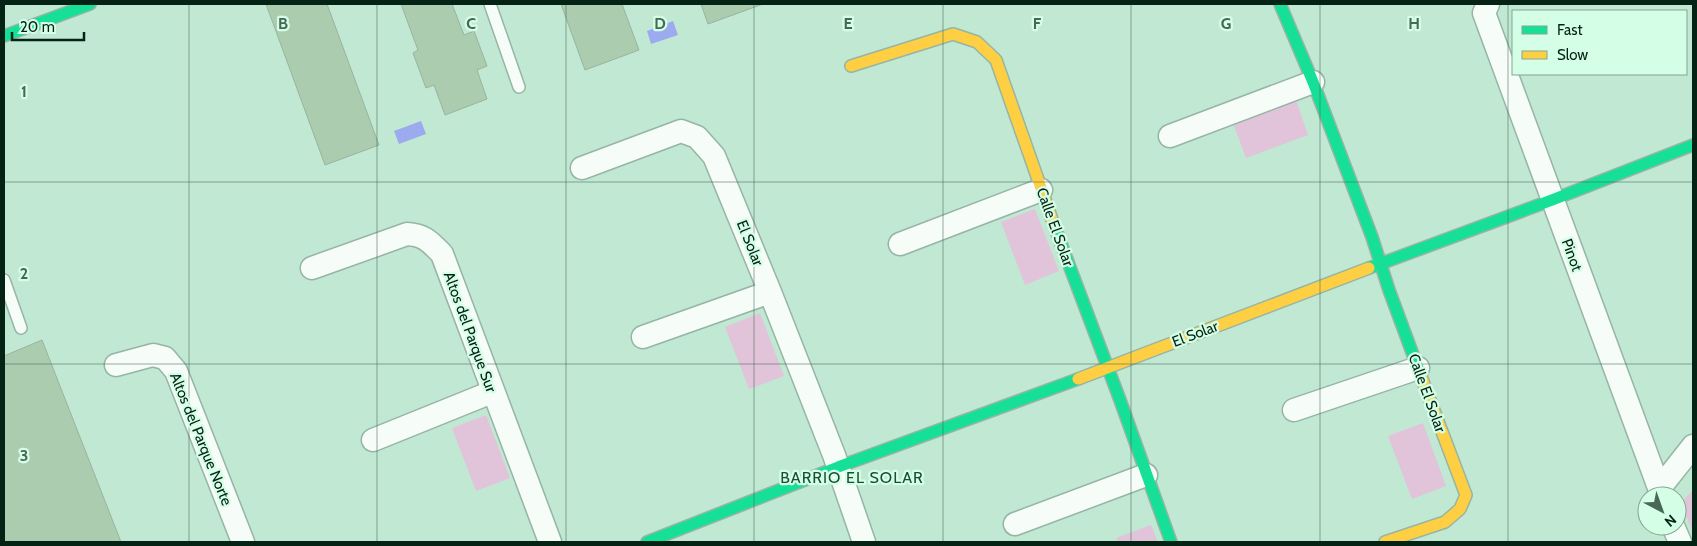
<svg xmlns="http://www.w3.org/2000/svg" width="1697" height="546" viewBox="0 0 1697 546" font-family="Cabin,sans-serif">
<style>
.green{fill:#e1c4d9}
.water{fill:#9caaef}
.building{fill:#acccb0;stroke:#99b39f}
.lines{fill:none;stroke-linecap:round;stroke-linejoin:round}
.lane-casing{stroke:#96b5a4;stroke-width:14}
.street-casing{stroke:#96b5a4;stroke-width:25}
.fast-casing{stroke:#96b5a4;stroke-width:14}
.slow-casing{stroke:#96b5a4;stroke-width:14}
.lane{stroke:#f6fcf8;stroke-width:11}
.street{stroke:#f6fcf8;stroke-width:22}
.fast{stroke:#16e098;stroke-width:11}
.slow{stroke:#ffcf43;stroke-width:11}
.grid{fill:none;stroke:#476857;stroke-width:1;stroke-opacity:0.55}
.labels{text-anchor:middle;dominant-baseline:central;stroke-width:4.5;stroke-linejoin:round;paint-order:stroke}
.street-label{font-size:15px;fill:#052315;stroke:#d5fee6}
.neighbourhood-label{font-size:16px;letter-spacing:1px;fill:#194e36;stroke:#d5fee6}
.grid-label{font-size:16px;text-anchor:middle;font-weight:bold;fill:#476857;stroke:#d5fee6;stroke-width:4.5;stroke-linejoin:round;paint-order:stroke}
</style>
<rect width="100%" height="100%" fill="#c1e8d2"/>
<path class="green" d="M1296,100L1308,135L1246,158L1233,123Z
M1035,209L1059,271L1025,285L1001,222Z
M760,313L784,376L749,389L725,327Z
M486,415L510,478L476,491L452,428Z
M1423,423L1446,486L1412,499L1388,436Z
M1693,490V532L1681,503Z
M1151,525L1158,542H1118L1116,538Z"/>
<path class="water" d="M673,21L678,35L651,44L647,31Z
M421,121L426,134L399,144L394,131Z"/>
<path class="building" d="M266,4H327L379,145L325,165Z
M401,4H452L464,35L474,31L487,66L477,70L487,99L445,115L434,85L426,88L413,53L418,50Z
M561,4H622L639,50L585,70Z
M701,4H763L708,24Z
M42,340L121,542H4V356Z"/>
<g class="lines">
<defs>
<path id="lane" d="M490,4L519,87
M4,280L21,328"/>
<path id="street" d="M1488,4L1484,13L1662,496
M1170,136L1313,82
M582,168L681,131L697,137L714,156L770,292L834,455L864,542
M900,244L1041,190
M312,268L407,234C425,235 430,242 442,254L550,542
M643,337L770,292
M116,365L153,355L165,358L176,371L243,542
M1294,410L1418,368
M373,440L492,392
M1659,489L1693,446
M1015,524L1146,475
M1673,526L1680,542"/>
<path id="fast" d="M1280,4L1313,82L1372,237L1389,290L1419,371
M4,36L90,4
M1054,225L1120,400L1171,542
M1369,268L1552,200L1693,145
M647,542L838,467L1078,379"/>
<path id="slow" d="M851,66L953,34L977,42L996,60L1054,225
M1078,379L1369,268
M1385,542L1445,522L1460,509L1466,495L1419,371"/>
</defs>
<use href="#lane" class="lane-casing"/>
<use href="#street" class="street-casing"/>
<use href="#fast" class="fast-casing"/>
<use href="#slow" class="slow-casing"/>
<use href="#lane" class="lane"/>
<use href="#street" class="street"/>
<use href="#fast" class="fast"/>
<use href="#slow" class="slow"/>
</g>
<path class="grid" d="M189,4V542M377,4V542M566,4V542M754,4V542M943,4V542M1131,4V542M1320,4V542M1508,4V542M4,182H1693M4,364H1693"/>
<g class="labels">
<g class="street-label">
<text transform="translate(1055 227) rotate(70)">Calle El Solar</text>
<text transform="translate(750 243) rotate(68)">El Solar</text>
<text transform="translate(1572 255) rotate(70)">Pinot</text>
<text transform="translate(470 332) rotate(70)">Altos del Parque Sur</text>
<text transform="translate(1195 334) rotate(-21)">El Solar</text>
<text transform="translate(1427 393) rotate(70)">Calle El Solar</text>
<text transform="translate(201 439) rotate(68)">Altos del Parque Norte</text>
</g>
<g class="neighbourhood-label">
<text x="852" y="477">BARRIO EL SOLAR</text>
</g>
</g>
<g class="grid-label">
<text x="283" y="29">B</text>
<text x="471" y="29">C</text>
<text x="660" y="29">D</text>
<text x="848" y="29">E</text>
<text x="1037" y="29">F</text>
<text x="1226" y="29">G</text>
<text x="1414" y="29">H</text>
<text x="24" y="97">1</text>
<text x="24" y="279">2</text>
<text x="24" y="461">3</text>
</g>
<rect width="1697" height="546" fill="none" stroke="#052315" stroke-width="10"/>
<rect x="1512" y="10" width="175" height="65" fill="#d5fee6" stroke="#82a692"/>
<rect x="1522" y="26" width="25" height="8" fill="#16e098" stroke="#82a692"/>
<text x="1557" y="35" font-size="15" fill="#052315">Fast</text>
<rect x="1522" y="51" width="25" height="8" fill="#ffcf43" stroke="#82a692"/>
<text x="1557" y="60" font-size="15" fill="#052315">Slow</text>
<g transform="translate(1662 511) rotate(139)"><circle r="24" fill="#d5fee6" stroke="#82a692"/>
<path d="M0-4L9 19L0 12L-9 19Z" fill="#476857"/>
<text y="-8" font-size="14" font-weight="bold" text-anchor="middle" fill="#052315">N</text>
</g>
<path d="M12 32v8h72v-8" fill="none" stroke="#052315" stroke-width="2.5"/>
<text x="20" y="32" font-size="15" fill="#052315" stroke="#d5fee6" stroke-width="4" paint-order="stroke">20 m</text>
</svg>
